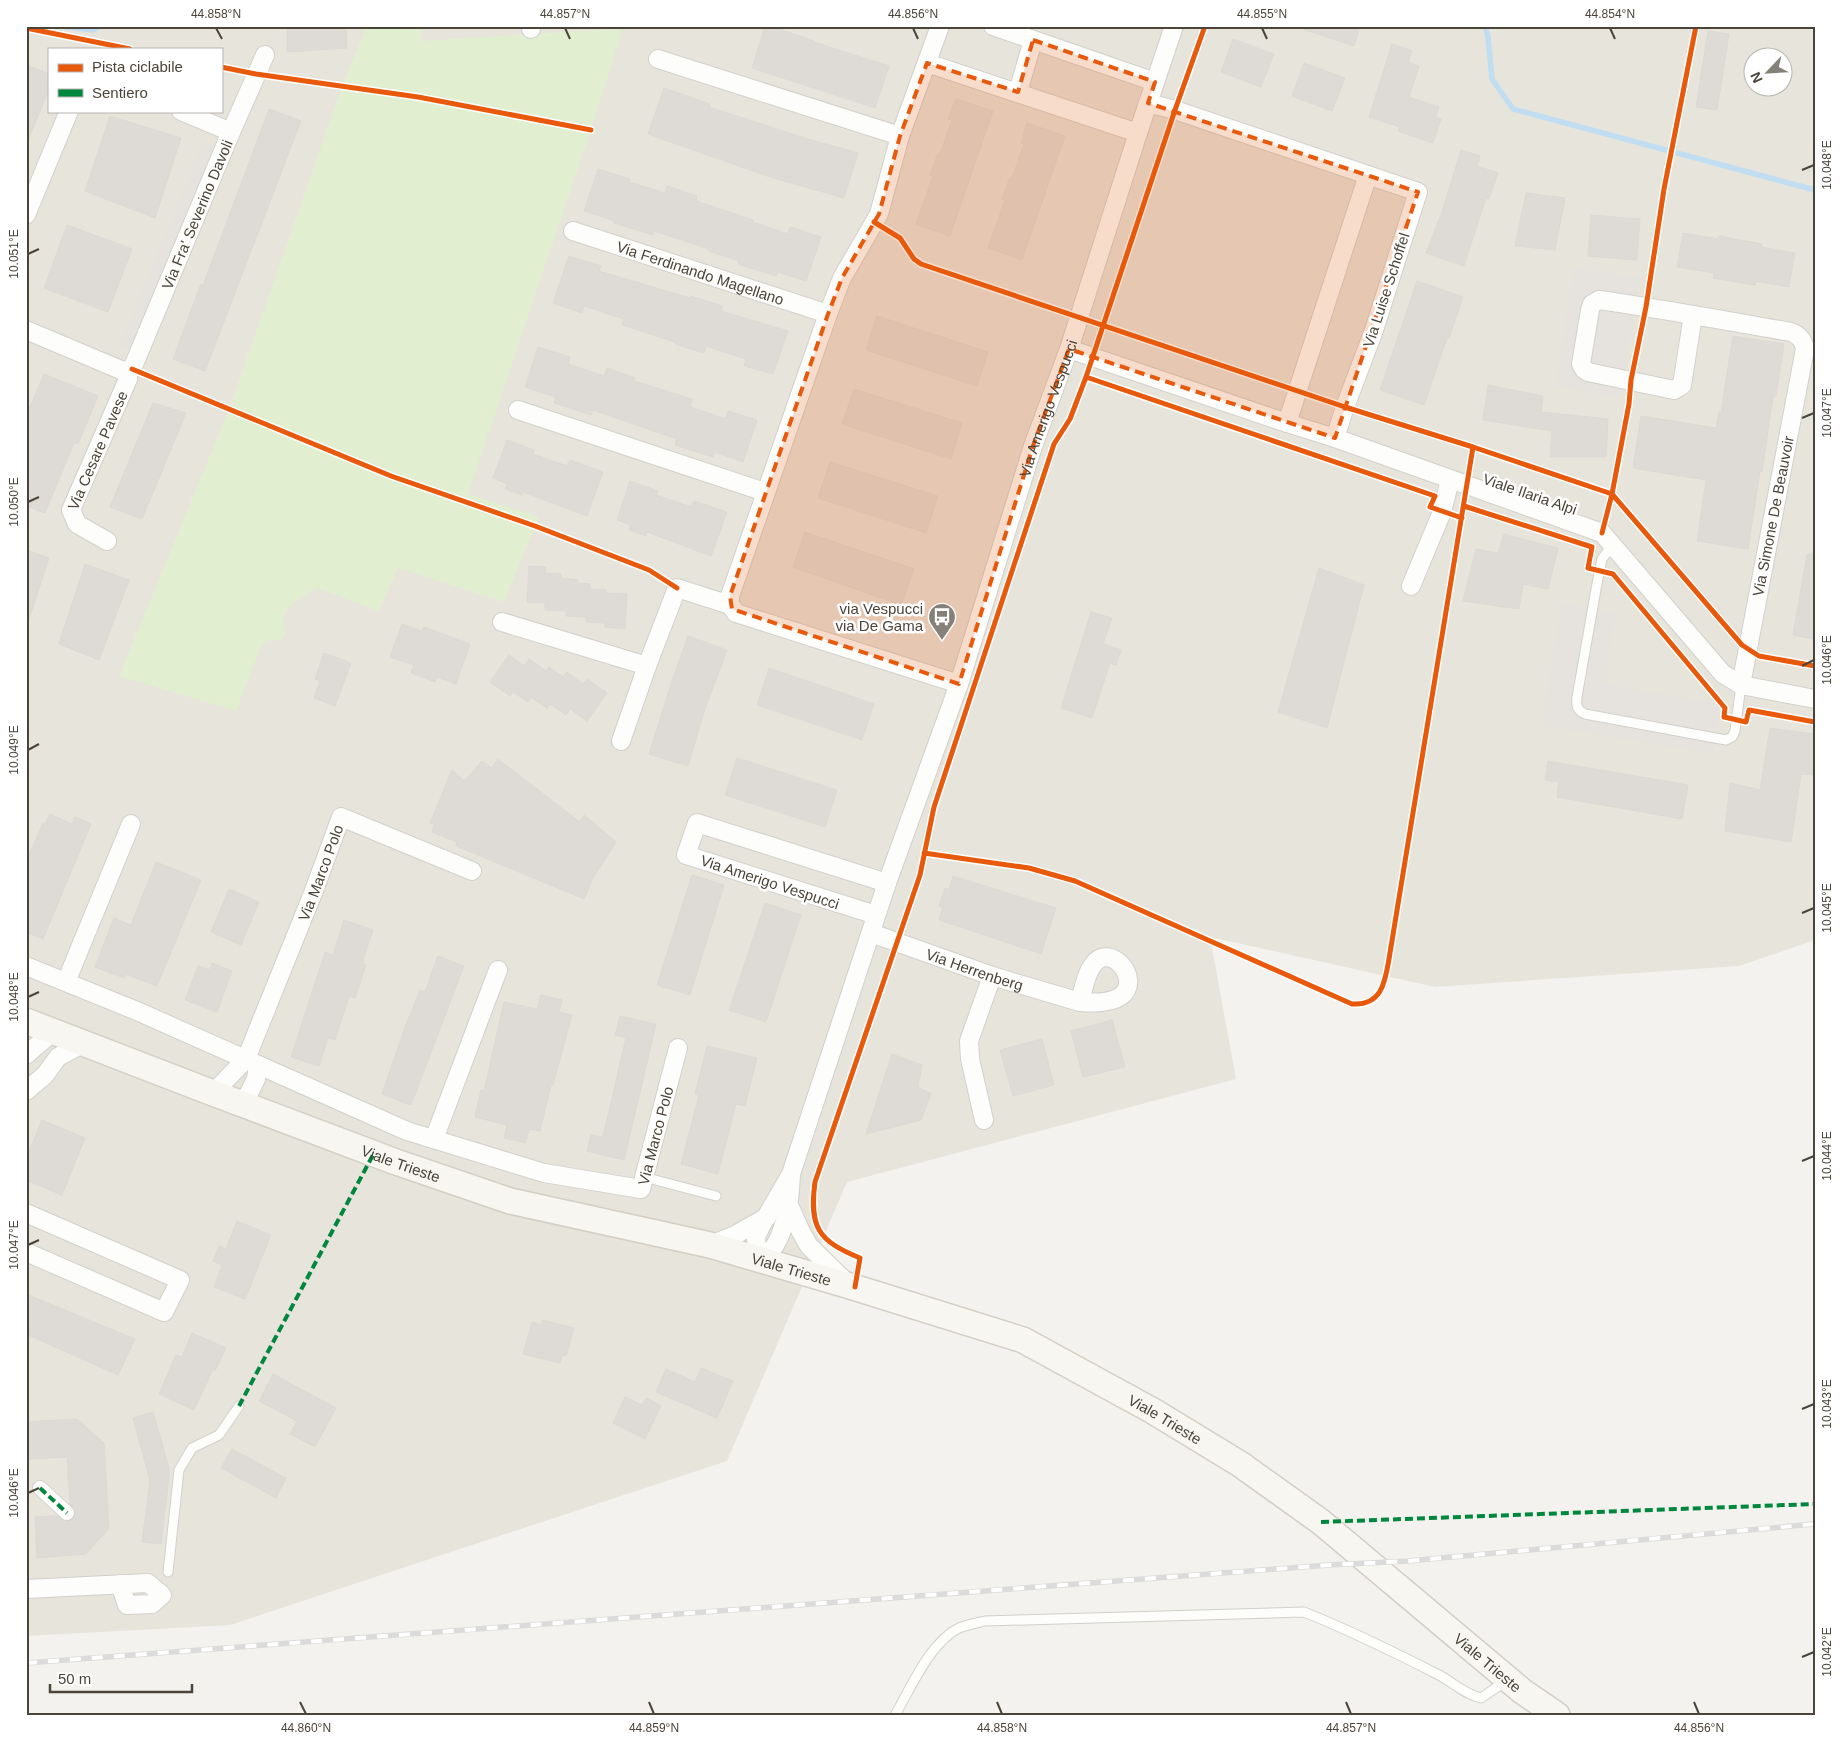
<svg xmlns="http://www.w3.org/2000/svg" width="1841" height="1741" viewBox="0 0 1841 1741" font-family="Helvetica,sans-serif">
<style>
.residential{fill:#e7e4dc;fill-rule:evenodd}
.green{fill:#e1eecf}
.parking{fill:#e6e3df}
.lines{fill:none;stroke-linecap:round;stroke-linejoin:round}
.stream{stroke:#c0ddf1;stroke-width:5.5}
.building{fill:#dedbd6;stroke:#dcd9d4}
.service-casing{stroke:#d2d0cb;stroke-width:11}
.pedestrian-casing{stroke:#d2d0cb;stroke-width:16}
.minor-casing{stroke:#d2d0cb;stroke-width:20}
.secondary-casing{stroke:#d3cfc5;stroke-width:28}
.service{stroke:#fdfdfc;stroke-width:9}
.pedestrian{stroke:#fdfdfc;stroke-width:14}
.minor{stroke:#fdfdfc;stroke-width:18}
.secondary{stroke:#f7f6f1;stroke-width:25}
.rail-casing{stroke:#dbdbda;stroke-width:5.5}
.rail{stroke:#fff;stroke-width:4;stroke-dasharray:11;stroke-linecap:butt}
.quiet{stroke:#00873e;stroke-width:4;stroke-dasharray:8 4;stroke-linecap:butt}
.cycleway-casing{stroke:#fff;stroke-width:8}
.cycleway{stroke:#e8590c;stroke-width:5}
.marked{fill:#e8590c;fill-opacity:0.2;stroke:#e8590c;stroke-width:4;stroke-dasharray:10 6;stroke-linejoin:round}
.ticks{fill:none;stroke:#4b4439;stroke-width:2}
.labels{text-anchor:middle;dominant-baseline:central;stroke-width:5;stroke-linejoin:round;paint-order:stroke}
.street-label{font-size:15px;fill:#4b4439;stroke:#fff}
.poi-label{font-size:15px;fill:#4b4439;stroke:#fff;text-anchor:end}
.neatline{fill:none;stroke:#4b4439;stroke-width:2}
.ticks-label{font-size:12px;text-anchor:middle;fill:#4b4439}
</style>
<rect width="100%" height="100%" fill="#f4f2ee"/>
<path class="residential" d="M26,26H1815V940L1739,966L1435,987L1210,937L1236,1079L847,1182L727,1461L230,1625L26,1636ZM49,49H221V111H49ZM1754,58H1784V88H1754Z"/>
<path class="green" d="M367,26H422L421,41L623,28L591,130L468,494L539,517L504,602L398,568L379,611L317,588C299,600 275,609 286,634L280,640L266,641L260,649L236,711L119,676L229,409L342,86Z"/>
<path class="parking" d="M931,91L946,95L906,217L891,212Z
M202,144L215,150L132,351L119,346Z
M1573,268L1639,278L1621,397L1555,387Z
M1561,603L1616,613L1605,684L1721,704L1713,754L1541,725Z"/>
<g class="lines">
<path class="stream" d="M62,26L92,30L101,26
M1485,26L1488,37L1492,79L1513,109L1815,190"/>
</g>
<path class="building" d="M287,26H346L347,48L287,52Z
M765,26H770L814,41V42L889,66L875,108L752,68Z
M1303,26H1360L1354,46L1303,29Z
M1708,31L1729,34L1717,110L1696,107Z
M1233,39L1274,54L1261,87L1221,72Z
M1392,44L1412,51L1408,62L1419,66L1409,97L1439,107L1436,117L1441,119L1433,143L1398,131L1400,127L1369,117Z
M1304,63L1345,78L1332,111L1292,96Z
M26,65L49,74V89L27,143Z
M664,88L710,104L709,107L808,139L858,153L844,198L770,177L648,134Z
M956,99L993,111L950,236L916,224L933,176L930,175L938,153L940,154L952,120L948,119Z
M269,109L301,121L205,371L173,359L201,284L203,285Z
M110,116L181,138L155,218L85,191Z
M1027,123L1065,136L1022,260L988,248L1005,200L1002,199L1010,177L1012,178L1024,144L1021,143Z
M1461,150L1480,156L1477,166L1498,173L1489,199L1486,198L1464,266L1426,253L1442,212Z
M598,169L630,179L629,182L665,193L667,186L697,196L696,201L753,220V222L788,234L790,227L821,237L806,281L778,272L776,276L738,264L739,261L708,251L709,249L654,231L653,235L614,223L615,221L584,211Z
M1526,193L1565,198L1555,250L1515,246Z
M1591,215L1640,219L1637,260L1588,256Z
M67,225L132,249L108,312L44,288Z
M1683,233L1719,239V236L1762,244L1761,247L1795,253L1789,287L1756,281L1755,285L1713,278L1714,273L1677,267Z
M569,256L601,266L599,271L690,298V296L723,306L721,311L788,331L773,374L744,366L746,359L706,346L704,353L675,344V342L622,325L624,319L584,306L582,313L553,303Z
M1417,281L1463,297L1449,338H1447L1424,405L1380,390Z
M877,316L988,352L977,386L866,350Z
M1733,336L1784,344L1776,396H1773L1762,472L1760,471L1748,549L1697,541L1706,480L1633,468L1641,416L1716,428L1719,412H1721Z
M538,347L570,357L568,364L604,376L607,368L635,378L634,381L692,399L690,407L726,419L728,411L757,420L743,462L715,452L713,457L675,445L677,439L593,410L591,415L554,403L556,397L525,387Z
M44,374L98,396L78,444L74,443L45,513L26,506V416Z
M1488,385L1543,396L1541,412L1608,419L1606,457H1550L1552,431L1483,420Z
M854,389L962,423L951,459L842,424Z
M153,403L186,413L142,519L110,507Z
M507,440L534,450L533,454L567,466L570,460L603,472L587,516L523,492L522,495L505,489L507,484L493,478Z
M830,462L938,496L926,533L818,498Z
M630,481L658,491L656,495L691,507L694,501L727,512L711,556L647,532L646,536L629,530L631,525L617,520Z
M805,532L914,569L901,605L793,567Z
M1504,534L1558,548L1548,589L1523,584L1519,609L1463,601L1476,549L1498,553Z
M26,550L49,558L29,619L26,618Z
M1807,554H1815V639L1793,635Z
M85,564L129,580L99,660L59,644Z
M529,566L546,567L545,573L561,574V578L578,580L577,583L590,584V589L606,590V593L627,594L625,629L605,627V623L586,622V617L566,616V611L545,610V603L527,602Z
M1319,568L1364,585L1327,728L1278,712Z
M1091,612L1112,618L1103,644L1121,650L1116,665L1110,663L1092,718L1061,708Z
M402,624L422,631L424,627L470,644L456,684L437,677L435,682L411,673L414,665L390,657Z
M688,636L727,650L705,709L688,766L649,754L672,681Z
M324,653L351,663L335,706L314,698L320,681L315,679Z
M509,655L524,666L529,659L546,671L549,667L563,677L567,672L583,684L587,679L607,693L587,721L570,709L566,715L550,704L547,708L531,697L528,702L513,692L510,696L490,682Z
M769,668L874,704L862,740L757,705Z
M1770,728L1815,734V775L1801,774L1791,842L1725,831L1730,783L1760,790Z
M737,758L837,790L825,827L725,795Z
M498,759L580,822L584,815L616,842L593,878L584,899L456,846L457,842L432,832L434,825L430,823L452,770L464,781L482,761L492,768Z
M1548,761L1688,785L1682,819L1557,797L1559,782L1545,780Z
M50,814L72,824L75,817L91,824L43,939L26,932V862L43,823L45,824Z
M156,862L201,880L157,986L125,974L124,978L95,967L114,918L131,925Z
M692,875L724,885L690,995L657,985Z
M953,876L1056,908L1041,954L939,920L943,907L939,906L945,888L949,890Z
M229,889L259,902L241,945L211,932Z
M765,903L801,915L766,1022L729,1010Z
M344,920L373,930L362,963L366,965L355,998L349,996L335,1040L328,1038L319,1066L291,1057L325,952L333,955Z
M438,956L464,966L411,1105L382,1094L404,1030L420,990L425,992Z
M212,963L232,971L217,1012L185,1000L198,966L210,970Z
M541,995L562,1000L559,1012L572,1015L553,1085H551L540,1131L529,1129L525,1143L504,1138L507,1125L475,1117L481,1090L484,1091L504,1002L537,1009Z
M620,1016L656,1024L624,1160L587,1151L591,1135L603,1137L626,1038L615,1035Z
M1112,1020L1125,1067L1083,1077L1071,1031Z
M1042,1039L1054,1085L1013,1096L1000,1050Z
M707,1046L757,1058L745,1106L736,1104L718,1174L681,1164L699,1095L695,1094Z
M892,1054L922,1065L918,1087L931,1094L921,1120L866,1134Z
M42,1120L85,1138L62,1195L26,1180V1159Z
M237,1221L271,1235L245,1299L214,1287L222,1265L213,1261L219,1246L226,1249Z
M26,1294L135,1339L118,1375L26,1334Z
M543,1320L574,1328L566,1356L562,1355L560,1363L523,1354L532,1322L541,1325Z
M192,1333L226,1348L215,1371L213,1369L194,1410L159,1394L176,1355L182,1357Z
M701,1368L733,1381L717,1418L656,1392L666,1369L695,1382Z
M273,1374L336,1408L315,1447L290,1434L297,1421L259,1401Z
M625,1397L642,1405L646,1398L661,1406L645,1439L613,1423Z
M153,1412L169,1468V1478L161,1544L142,1542L150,1480L133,1418Z
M77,1419L104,1443L109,1528L86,1554L37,1558L35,1517L57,1516L65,1521H69L74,1519L75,1511L70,1504L67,1457L28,1459L26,1422Z
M232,1449L286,1478L276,1498L221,1468Z"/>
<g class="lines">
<defs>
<path id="service" d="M1613,544L1602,559L1598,578L1577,697C1576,706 1577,710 1585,714L1726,740L1732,737L1735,731L1741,685
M644,1177L716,1196
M168,1572L179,1470L192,1448L219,1435L239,1406
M895,1715C911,1688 930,1642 959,1628C967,1625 977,1623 985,1621L1304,1612C1349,1630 1394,1652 1437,1674C1453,1682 1464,1694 1481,1698L1506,1681"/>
<path id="pedestrian" d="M40,1488L67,1513"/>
<g id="minor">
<path d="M993,26L1155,82"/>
<path d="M531,29V26"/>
<path d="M658,59L900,136"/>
<path d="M927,63L1138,133"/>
<path d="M1018,92L1033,40"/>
<path d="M1148,103L1175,110L1418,192L1374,330L1345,407L1335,438"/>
<path d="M181,111L231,132"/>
<path d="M26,215L69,111"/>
<path id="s1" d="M573,231L828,314"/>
<path d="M1693,315L1682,385L1674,390L1588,372L1584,369L1581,364L1590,310L1592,304L1599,300C1663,309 1727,321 1791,332C1800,336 1803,340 1805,349L1741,685"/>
<path d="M26,330L121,370L128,371"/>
<path d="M1069,349L1287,423L1335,438L1602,533L1723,674L1741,685L1815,699"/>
<path id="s2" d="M128,371L132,369L231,132L265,55"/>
<path d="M518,410L765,492"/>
<path d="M1287,423L1368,175"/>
<path id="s3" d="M107,541L77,524L71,510L128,379V371"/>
<path d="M1411,586L1442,512L1450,480"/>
<path d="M730,605V596L828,314L842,278L879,214L900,136L940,26"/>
<path d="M730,605L736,613L959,684"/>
<path d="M502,622L647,666L677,588L730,605"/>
<path d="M621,741L647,666"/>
<path d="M876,915L686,855L697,823L887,883"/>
<path id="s4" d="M871,933L992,976L1080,1002C1092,1003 1111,1003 1121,996C1143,979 1109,940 1092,966C1085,976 1083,991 1080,1002"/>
<path id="s5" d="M26,966L137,1011L407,1131L544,1173L641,1189L678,1048"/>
<path d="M66,982L131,824"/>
<path d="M26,1055L54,1031"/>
<path d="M26,1091L45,1075L58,1057L84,1043"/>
<path id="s6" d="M213,1093L246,1059L313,893L341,817L472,871"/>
<path d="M244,1103L256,1079L258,1065"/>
<path d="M984,1120L970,1059L969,1041L992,976"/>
<path d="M434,1139L498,970"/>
<path id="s7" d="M791,1174C790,1198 787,1231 771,1251C768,1255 762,1257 757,1259L756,1237L761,1226L791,1174L887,883L959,684L1033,446L1069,349L1138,133L1174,26"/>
<path d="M789,1205L801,1232L809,1246L846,1282"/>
<path d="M26,1213L180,1280L164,1312L26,1252"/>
<path d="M710,1245L735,1235L767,1217"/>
<path d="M26,1589L148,1583L162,1595L152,1604L127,1605L120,1584"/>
</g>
<g id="secondary">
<path id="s8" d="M26,1021L213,1093L396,1162L510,1201L710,1245L850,1286L1023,1340L1153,1411L1240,1464L1321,1522L1522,1691L1557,1715"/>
</g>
</defs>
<use href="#service" class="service-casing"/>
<use href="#pedestrian" class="pedestrian-casing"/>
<use href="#minor" class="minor-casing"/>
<use href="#secondary" class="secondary-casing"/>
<use href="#service" class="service"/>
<use href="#pedestrian" class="pedestrian"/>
<use href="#minor" class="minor"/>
<use href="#secondary" class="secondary"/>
<defs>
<path id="rail" d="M26,1663L1329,1565L1408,1561L1815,1524"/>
</defs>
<use href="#rail" class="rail-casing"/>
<use href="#rail" class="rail"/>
<path class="quiet" d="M239,1406L374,1153
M40,1488L67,1513
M1321,1522L1815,1504"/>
<defs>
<path id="cycleway" d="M26,28L130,49
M221,67L256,74L418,97L591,130
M874,222L900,238L914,259L921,264L1345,407L1473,447L1612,494L1742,645L1759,656L1815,666
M132,369L391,476L535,526L649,570L677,588
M1086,377L1435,496L1430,507L1462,518
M1464,506L1592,547L1588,568L1613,574L1725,708L1724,717L1746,722L1749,710L1815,722
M1602,533L1612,494L1629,404L1631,380L1646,307L1664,189L1696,26
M924,853L1029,868L1075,881L1352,1004C1382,1006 1385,982 1389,959L1473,447
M855,1287L860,1258C818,1241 809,1227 815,1182L920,875L934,807L1054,444L1070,419L1086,377L1175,110L1205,26"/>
</defs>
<use href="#cycleway" class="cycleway-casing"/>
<use href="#cycleway" class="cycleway"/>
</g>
<path class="marked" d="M1033,40L1155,82L1148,103L1418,192L1335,438L1069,349L1033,446L959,684L732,609L730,596L828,314L842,278L879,214L900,136L927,63L1018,92Z"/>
<path class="ticks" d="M216,28L222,39M565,28L570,39M913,28L918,39M1262,28L1267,39M1610,28L1615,39M1802,170L1814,165M28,254L39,249M1802,418L1814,413M28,502L39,497M1802,666L1814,660M28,750L39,744M1802,913L1814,908M28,997L39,992M1802,1161L1814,1156M28,1245L39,1240M1802,1409L1814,1404M28,1493L39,1488M1802,1657L1814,1652M300,1702L306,1714M649,1702L654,1714M997,1702L1002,1714M1346,1702L1351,1714M1694,1702L1699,1714"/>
<defs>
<symbol id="bus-pin" viewBox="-11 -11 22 30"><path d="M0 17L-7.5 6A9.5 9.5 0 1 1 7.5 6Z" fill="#868178" stroke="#fff"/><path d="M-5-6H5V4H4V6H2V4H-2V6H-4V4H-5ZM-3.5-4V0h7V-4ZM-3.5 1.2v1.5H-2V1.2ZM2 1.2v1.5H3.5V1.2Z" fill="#fff"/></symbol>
</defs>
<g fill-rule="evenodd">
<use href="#bus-pin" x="926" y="601" width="32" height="43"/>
</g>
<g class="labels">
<g class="street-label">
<text stroke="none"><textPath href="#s2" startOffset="172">Via Fra' Severino Davoli</textPath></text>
<text stroke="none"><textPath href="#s1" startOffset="134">Via Ferdinando Magellano</textPath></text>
<text transform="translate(1386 290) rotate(-72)">Via Luise Schoffel</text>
<text stroke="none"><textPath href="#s7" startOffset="999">Via Amerigo Vespucci</textPath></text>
<text stroke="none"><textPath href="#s3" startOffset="115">Via Cesare Pavese</textPath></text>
<text transform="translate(1530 494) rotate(19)">Viale Ilaria Alpi</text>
<text transform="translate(1773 516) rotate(-79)">Via Simone De Beauvoir</text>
<text stroke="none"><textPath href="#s6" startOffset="248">Via Marco Polo</textPath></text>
<text transform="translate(770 882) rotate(18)">Via Amerigo Vespucci</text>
<text stroke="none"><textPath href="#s4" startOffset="110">Via Herrenberg</textPath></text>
<text stroke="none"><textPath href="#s5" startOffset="712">Via Marco Polo</textPath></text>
<text stroke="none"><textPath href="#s8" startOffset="401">Viale Trieste</textPath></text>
<text stroke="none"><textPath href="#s8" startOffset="806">Viale Trieste</textPath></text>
<text stroke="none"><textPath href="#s8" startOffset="1211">Viale Trieste</textPath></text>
<text stroke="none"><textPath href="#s8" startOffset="1616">Viale Trieste</textPath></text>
</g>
<g class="poi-label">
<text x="923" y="608">via Vespucci<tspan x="923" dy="17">via De Gama</tspan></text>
</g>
</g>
<rect width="1841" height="1741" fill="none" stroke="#ffffff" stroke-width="55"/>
<rect x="48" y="48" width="175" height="65" fill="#ffffff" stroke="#b7b4b0"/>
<rect x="58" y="64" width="25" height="8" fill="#e8590c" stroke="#b7b4b0"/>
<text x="92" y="72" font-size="15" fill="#4b4439">Pista ciclabile</text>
<rect x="58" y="89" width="25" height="8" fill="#00873e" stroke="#b7b4b0"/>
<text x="92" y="98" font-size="15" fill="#4b4439">Sentiero</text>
<g transform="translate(1768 72) rotate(245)"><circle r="24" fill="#ffffff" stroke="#b7b4b0"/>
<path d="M0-4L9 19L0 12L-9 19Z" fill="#868178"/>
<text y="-8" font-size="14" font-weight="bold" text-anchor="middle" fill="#4b4439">N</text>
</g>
<path d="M50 1684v8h142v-8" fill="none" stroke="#4b4439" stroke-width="2.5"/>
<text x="58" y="1684" font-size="15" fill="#4b4439" stroke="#ffffff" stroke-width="4" paint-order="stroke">50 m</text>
<rect x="28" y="28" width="1786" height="1686" class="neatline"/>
<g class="ticks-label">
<text x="216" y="18">44.858°N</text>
<text x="565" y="18">44.857°N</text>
<text x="913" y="18">44.856°N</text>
<text x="1262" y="18">44.855°N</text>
<text x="1610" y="18">44.854°N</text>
<text transform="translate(1827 165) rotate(-90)" y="4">10.048°E</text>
<text transform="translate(14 254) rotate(-90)" y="4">10.051°E</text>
<text transform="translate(1827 413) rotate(-90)" y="4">10.047°E</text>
<text transform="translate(14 502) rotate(-90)" y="4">10.050°E</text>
<text transform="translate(1827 660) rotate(-90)" y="4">10.046°E</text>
<text transform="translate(14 750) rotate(-90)" y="4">10.049°E</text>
<text transform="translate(1827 908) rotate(-90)" y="4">10.045°E</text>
<text transform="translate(14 997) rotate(-90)" y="4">10.048°E</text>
<text transform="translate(1827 1156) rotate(-90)" y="4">10.044°E</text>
<text transform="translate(14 1245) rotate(-90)" y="4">10.047°E</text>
<text transform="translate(1827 1404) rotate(-90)" y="4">10.043°E</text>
<text transform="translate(14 1493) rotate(-90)" y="4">10.046°E</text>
<text transform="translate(1827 1652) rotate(-90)" y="4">10.042°E</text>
<text x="306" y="1732">44.860°N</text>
<text x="654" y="1732">44.859°N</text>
<text x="1002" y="1732">44.858°N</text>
<text x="1351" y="1732">44.857°N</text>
<text x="1699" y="1732">44.856°N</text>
</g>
</svg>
